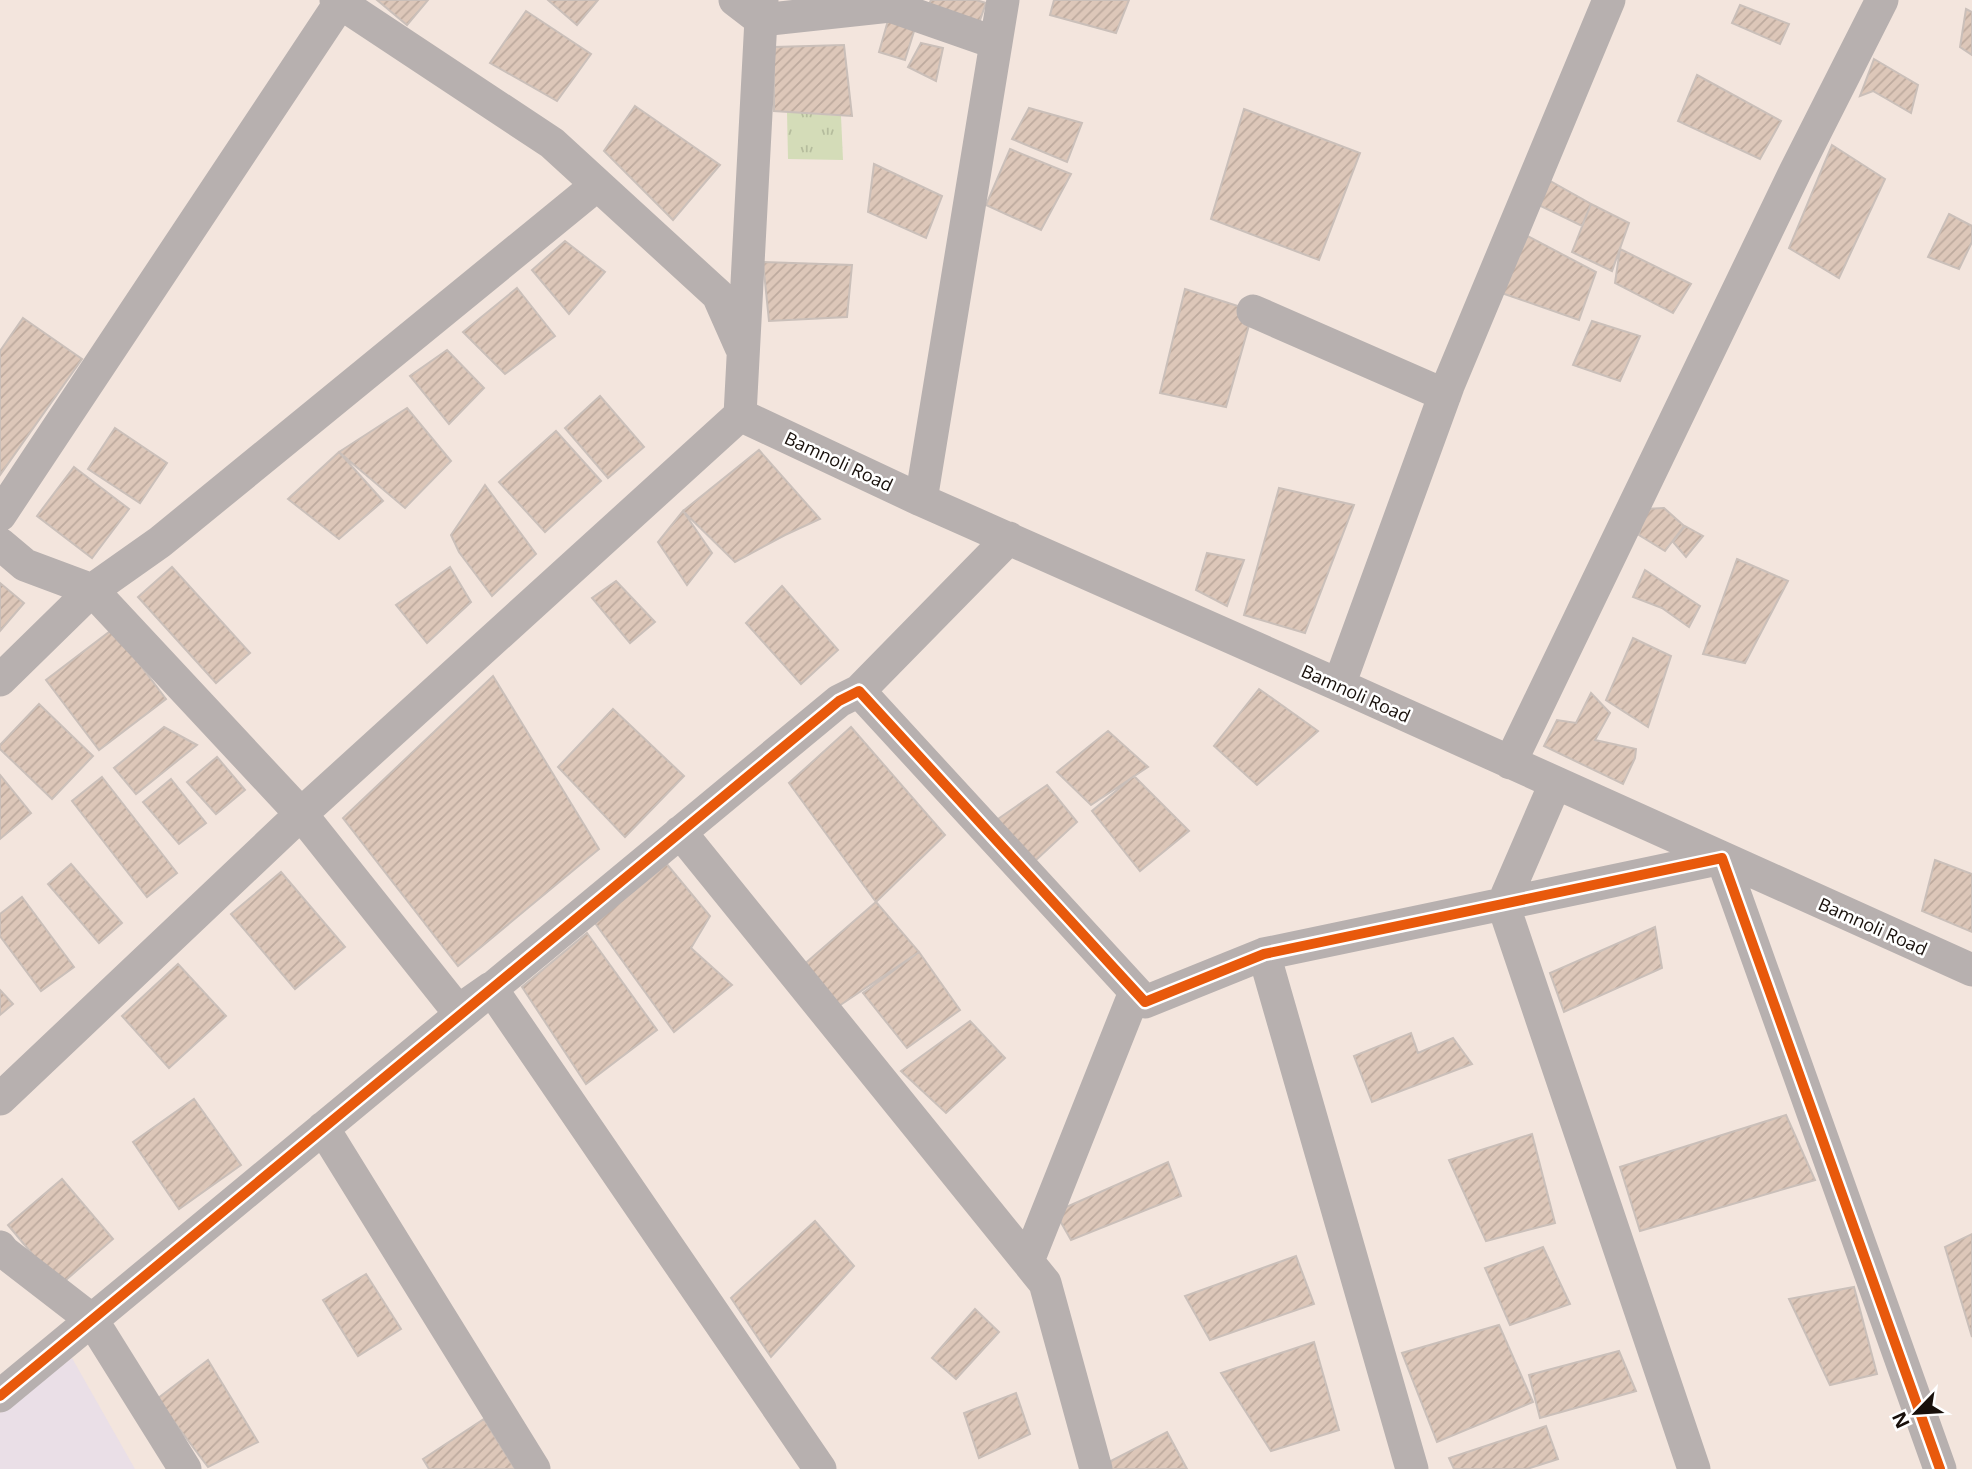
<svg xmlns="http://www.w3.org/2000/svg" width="1972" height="1469" viewBox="0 0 1972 1469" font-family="'Open Sans',sans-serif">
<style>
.commercial{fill:#eadfe7}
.park{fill:url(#park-tufts)}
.building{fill:url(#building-hatch);stroke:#cabfb9;stroke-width:2}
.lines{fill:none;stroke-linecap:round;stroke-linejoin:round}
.street{stroke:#b7b0af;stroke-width:33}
.cycleway-casing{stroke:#fff;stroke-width:15}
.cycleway{stroke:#e8590c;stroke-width:10}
.labels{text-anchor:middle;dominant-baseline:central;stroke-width:5;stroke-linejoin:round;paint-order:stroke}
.street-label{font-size:18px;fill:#18100b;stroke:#fff}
</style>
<defs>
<pattern id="park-tufts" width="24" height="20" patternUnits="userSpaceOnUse" patternTransform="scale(1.75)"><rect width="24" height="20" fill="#d4dcb8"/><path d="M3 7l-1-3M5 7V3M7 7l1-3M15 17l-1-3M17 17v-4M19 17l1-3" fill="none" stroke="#b5bc9d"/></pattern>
<pattern id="building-hatch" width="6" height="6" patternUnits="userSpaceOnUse" patternTransform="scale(1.75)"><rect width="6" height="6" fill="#ddc7b9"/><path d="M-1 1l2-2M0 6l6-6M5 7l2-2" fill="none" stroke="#bdaa9e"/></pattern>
</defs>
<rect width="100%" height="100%" fill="#f3e5dd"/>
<path class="commercial" d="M72,1358L135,1469H0V1413Z"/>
<path class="park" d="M787,112L841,116L843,160L788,159Z"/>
<path class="building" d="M377,0H428L407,25Z
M548,0H598L577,25Z
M931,0H976L986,3L979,23L926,10Z
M1054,0H1129L1116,33L1050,15Z
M1740,5L1789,24L1780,44L1732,23Z
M1966,9L1972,12V55L1960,47Z
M526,11L591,54L557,101L490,63Z
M889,17L916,25L905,60L879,52Z
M921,43L943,48L936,81L908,67Z
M844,45L852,116L774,111V47Z
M1874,59L1918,85L1911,113L1873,91L1860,96Z
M1697,75L1781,121L1760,159L1678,121Z
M635,106L720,165L673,220L604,151Z
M1029,108L1082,123L1067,162L1012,139Z
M1244,109L1360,153L1319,260L1211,219Z
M1832,145L1885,179L1839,278L1789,248Z
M1010,149L1071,174L1041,230L986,205Z
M874,164L942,196L926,238L868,212Z
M1545,178L1591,204L1582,226L1526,199Z
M1591,204L1629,223L1612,271L1572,252Z
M1949,214L1972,226V242L1959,269L1928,257Z
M1514,229L1596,272L1579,320L1496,291Z
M565,241L605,272L569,314L532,270Z
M1620,249L1691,284L1673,313L1615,283Z
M763,262L852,265L847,317L769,321Z
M517,288L555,336L505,374L463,332Z
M1185,289L1253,311L1226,407L1160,393Z
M23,318L82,359L0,475V351Z
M1592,321L1640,336L1620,381L1573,365Z
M447,350L484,388L449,424L410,376Z
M600,396L644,447L608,478L565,428Z
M407,408L451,461L405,508L339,452Z
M115,428L167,463L140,503L88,469Z
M556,431L601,481L545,532L499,482Z
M759,450L820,519L785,535L735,562L683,511Z
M339,452L383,501L339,539L288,499Z
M74,467L129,509L92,558L37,516Z
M485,485L536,554L492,596L459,552L451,535Z
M1279,488L1354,505L1305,633L1244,615Z
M1664,508L1684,526L1665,551L1639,535L1645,509Z
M683,511L712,553L687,585L658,542Z
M1685,526L1703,536L1686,557L1673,542Z
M1207,553L1244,560L1227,606L1196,590Z
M1737,559L1788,581L1745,663L1703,654Z
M172,567L250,653L216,683L138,597Z
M450,567L471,602L427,643L396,605Z
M1645,570L1700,606L1689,627L1662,608L1633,597Z
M616,581L655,622L630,643L592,598Z
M0,583L24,603L0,631Z
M782,586L838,650L801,684L746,623Z
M113,629L166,699L99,750L46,680Z
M1633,638L1671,656L1648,727L1606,700Z
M493,676L599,849L458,966L343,818Z
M1259,689L1318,731L1257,785L1214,746Z
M1591,693L1610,713L1595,740L1636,749L1635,758L1623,784L1544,746L1557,720L1576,723Z
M39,704L93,756L52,799L0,749V745Z
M613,709L684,776L625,837L558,767Z
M164,727L197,745L136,794L114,768Z
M851,727L945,835L876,902L789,783Z
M1108,731L1148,767L1091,805L1057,772Z
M217,757L245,790L216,814L187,782Z
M0,775L31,813L0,839Z
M1134,776L1189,831L1140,871L1092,811Z
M102,777L177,873L147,897L72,801Z
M171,779L206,823L179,844L143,802Z
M1047,785L1077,822L1035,861L985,828Z
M1935,860L1972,874V932L1922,911Z
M665,862L710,916L691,948L732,985L674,1032L595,923Z
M71,864L122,923L99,943L48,884Z
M281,872L345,947L295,989L231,914Z
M22,897L74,967L41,991L0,936V914Z
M876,902L919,952L827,1014L794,973Z
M1655,927L1662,968L1564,1012L1550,973Z
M587,933L657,1030L586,1084L522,987Z
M919,952L960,1010L907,1048L863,993Z
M178,964L226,1016L169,1068L122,1016Z
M0,990L13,1004L0,1015Z
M970,1021L1005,1058L946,1113L901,1071Z
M1411,1033L1418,1053L1453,1038L1472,1064L1372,1102L1354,1056Z
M194,1099L241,1165L179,1209L133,1142Z
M1786,1115L1815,1180L1640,1231L1620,1167Z
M1532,1134L1555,1223L1486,1241L1449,1160Z
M1168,1162L1181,1196L1071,1240L1055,1212Z
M62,1179L113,1239L59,1286L8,1225Z
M815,1221L854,1266L771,1357L731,1298Z
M1972,1234V1337L1945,1247Z
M1543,1247L1570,1304L1510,1325L1485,1268Z
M1296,1256L1314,1304L1210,1340L1185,1296Z
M366,1274L401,1329L358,1356L323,1300Z
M1854,1287L1877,1374L1830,1385L1789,1299Z
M975,1309L999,1332L956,1379L932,1358Z
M1499,1325L1533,1402L1437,1442L1402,1353Z
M1314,1342L1339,1430L1271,1451L1221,1373Z
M1619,1351L1636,1391L1540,1418L1529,1375Z
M208,1360L258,1442L208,1467L157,1399Z
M1016,1393L1030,1434L979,1458L964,1413Z
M484,1419L515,1469H429L423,1459Z
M1546,1426L1558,1459L1527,1469H1454L1449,1458Z
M1167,1432L1187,1469H1107L1105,1464Z"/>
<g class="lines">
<path class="street" d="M336,0L552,143L718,295L741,347
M735,0L761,20L890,6L996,43
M1253,311L1445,395
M740,415L921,500L1339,685L1972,970
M921,500L1003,0
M0,515L340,3
M0,544L25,565L92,590L160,542L597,185
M0,680L92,590L301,814L740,415L762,0
M1339,685L1448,386L1609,0
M859,691L1009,538
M1510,763L1795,172L1882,0
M1555,784L1503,904L1694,1469
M680,832L1045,1283L1096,1469
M1264,954L1412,1469
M0,1099L301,814L458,1011L491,988L820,1469
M323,1128L534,1469
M0,1247L4,1252L92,1320L185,1469
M1028,1261L1135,992
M0,1396L839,701L859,691L1145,1002L1264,954L1722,858L1940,1469"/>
<defs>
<path id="cycleway" d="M0,1396L839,701L859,691L1145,1002L1264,954L1722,858L1940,1469"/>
</defs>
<use href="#cycleway" class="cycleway-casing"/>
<use href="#cycleway" class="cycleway"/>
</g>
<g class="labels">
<g class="street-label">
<text transform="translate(839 461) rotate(25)">Bamnoli Road</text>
<text transform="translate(1356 693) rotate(24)">Bamnoli Road</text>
<text transform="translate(1873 926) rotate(24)">Bamnoli Road</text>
</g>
</g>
<g transform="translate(1916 1413) rotate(245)" stroke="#ffffff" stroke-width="5" paint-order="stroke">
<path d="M0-5L12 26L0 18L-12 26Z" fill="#18100b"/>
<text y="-10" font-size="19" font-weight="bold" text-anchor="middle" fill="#18100b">N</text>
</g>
</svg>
